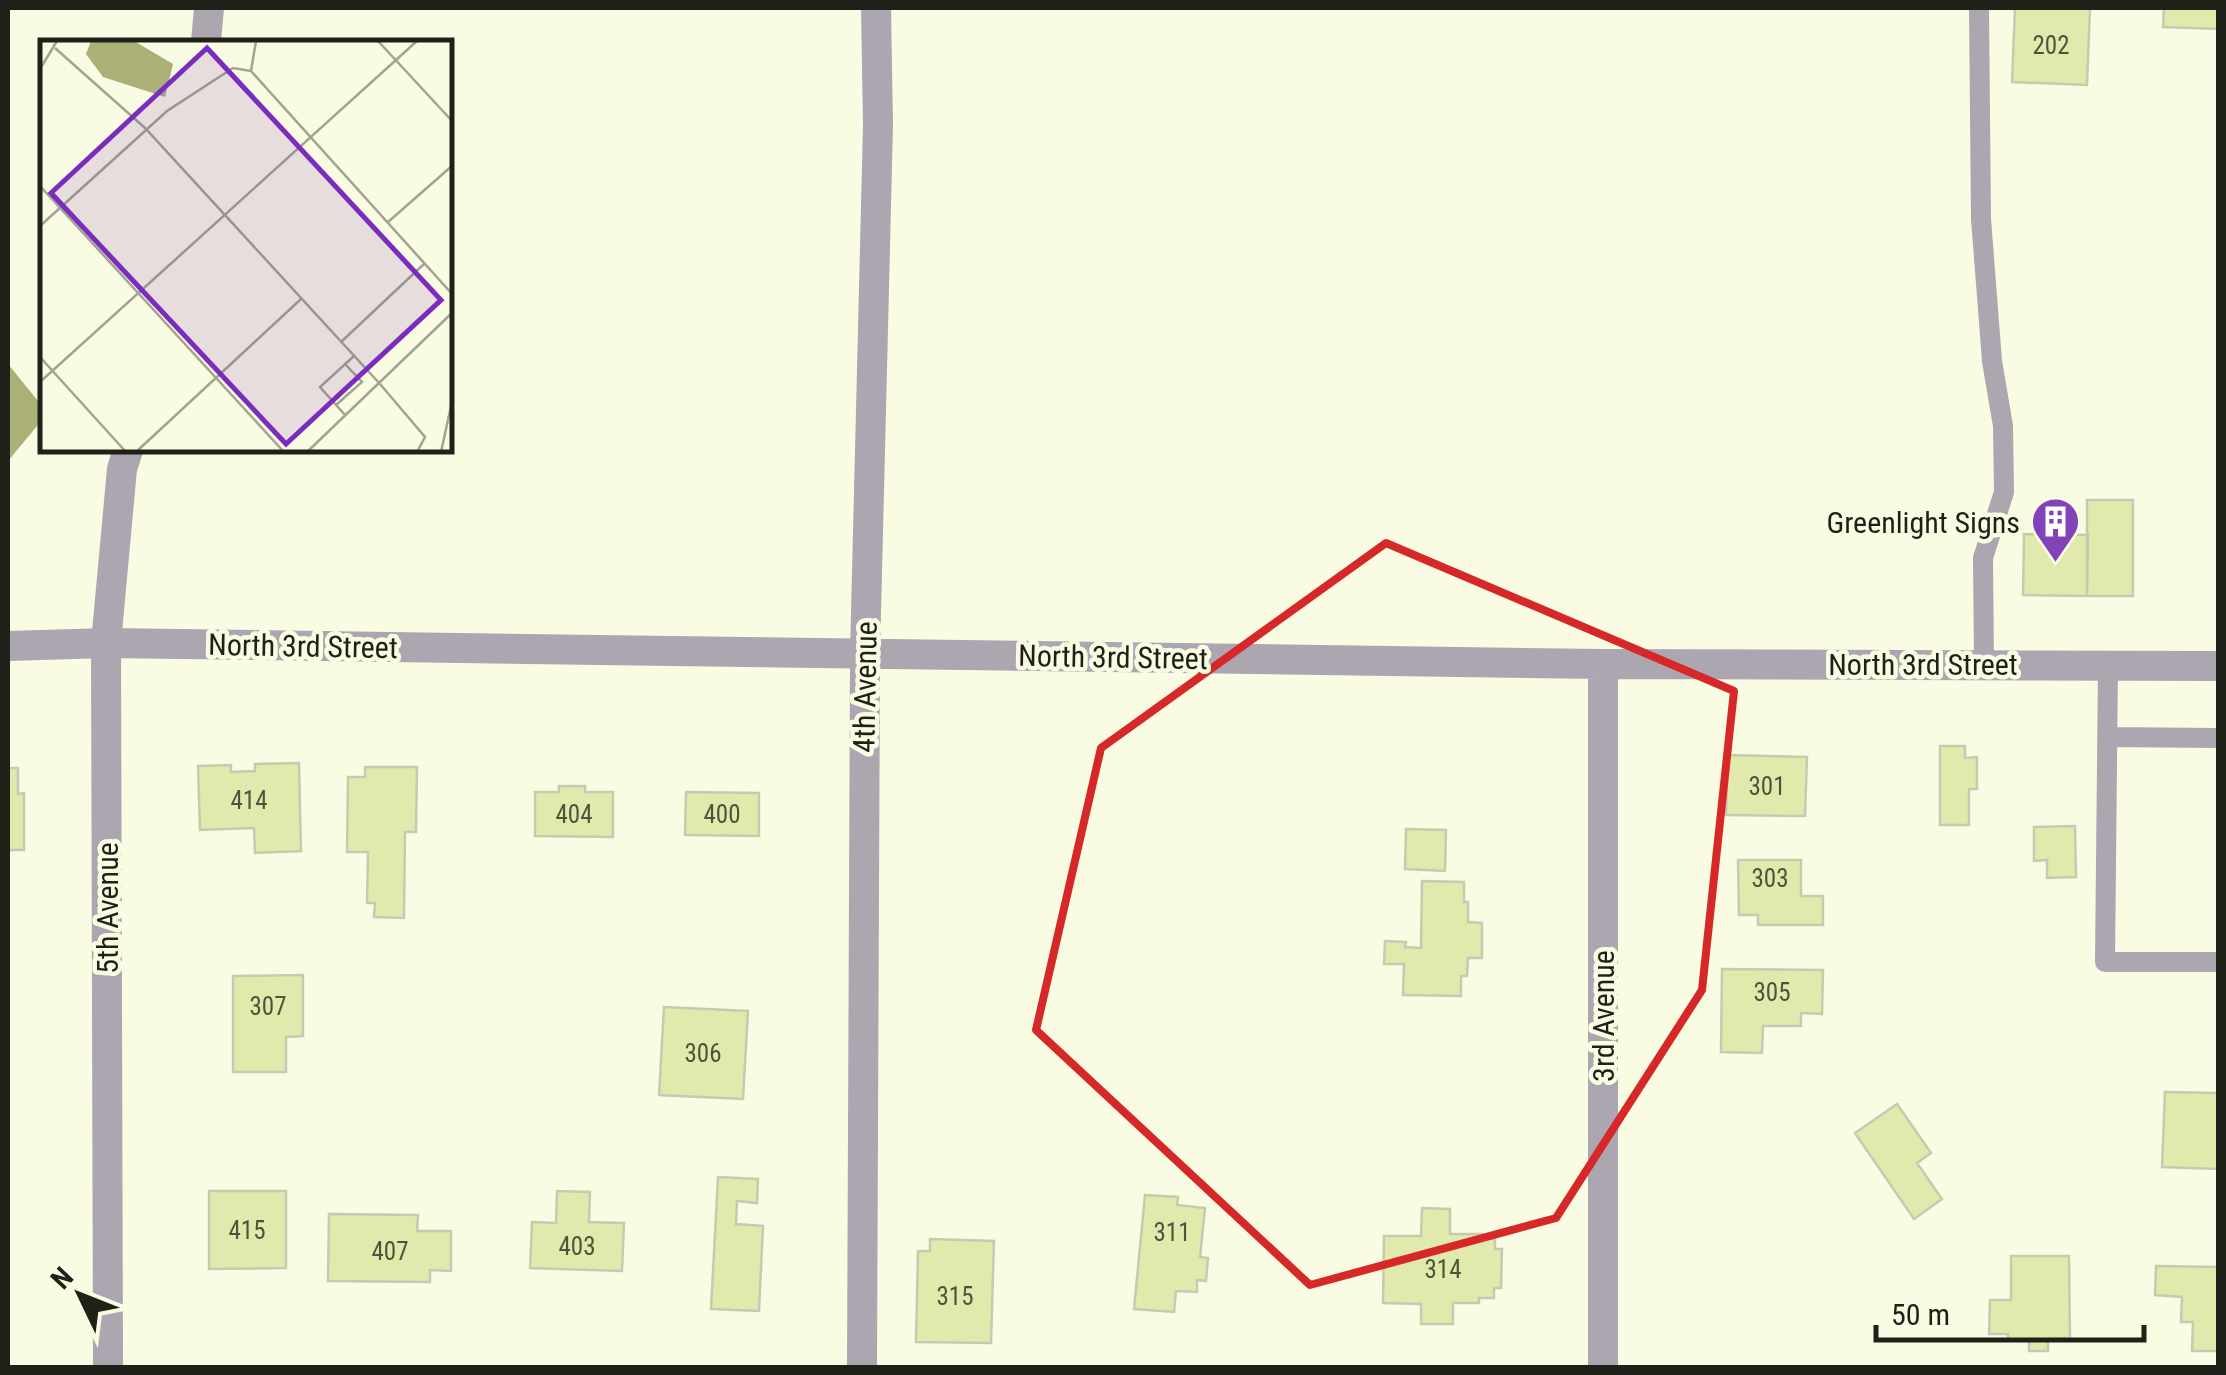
<svg xmlns="http://www.w3.org/2000/svg" width="2226" height="1375" viewBox="0 0 2226 1375" font-family="'Roboto Condensed',sans-serif">
<style>
.water{fill:#aab076}
.building{fill:#e2e9ad;stroke:#c7cab1;stroke-width:2.5}
.lines{fill:none;stroke-linecap:round;stroke-linejoin:round}
.lane{stroke:#aba6b0;stroke-width:20}
.street{stroke:#aba6b0;stroke-width:30}
.marked{fill:none;stroke:#d62828;stroke-width:8;stroke-linejoin:round}
.labels{text-anchor:middle;dominant-baseline:central;stroke-width:9;stroke-linejoin:round;paint-order:stroke}
.number-label{font-size:25px;fill:#50523c}
.poi-label{font-size:30px;fill:#1f2017;stroke:#f9fce2;text-anchor:end}
.street-label{font-size:30px;fill:#1f2017;stroke:#f9fce2}
.inset-road{fill:none;stroke:#a2a491;stroke-width:2.5}
.view{fill:#7b2cbf;fill-opacity:0.15;stroke:#7b2cbf;stroke-width:5}
.inset-edge{fill:none;stroke:#1f2017;stroke-width:5}
</style>
<rect width="100%" height="100%" fill="#f9fce2"/>
<path class="water" d="M8,364L42,406V420L8,461Z"/>
<path class="building" d="M2015,8H2090L2087,85L2012,82Z
M2164,8H2218V29L2163,27Z
M2087,500H2133V596H2087Z
M2024,534L2088,535L2087,596L2023,595Z
M1940,746H1965V758L1977,757V789H1969V825H1940Z
M1728,755L1807,757L1805,816L1726,815Z
M299,763L301,851L255,853L254,828L200,830L198,766L231,765V772L255,771V764Z
M365,767H417L416,832H405L404,918L374,917L375,903H367L368,852H347L348,777H365Z
M8,768H18V794L24,793V850H8Z
M559,786H585V792H613V837L535,836V792H559Z
M686,792L759,793V836L685,835Z
M2075,826L2076,877L2047,878V860L2034,861V827Z
M1406,829L1446,830L1445,871L1405,869Z
M1738,860H1801V896H1823V925H1758V915H1739Z
M1422,881L1464,882V902H1468V922L1482,923V958H1468L1467,976H1461V996L1403,995L1404,964H1384L1385,941L1406,942L1405,947L1421,948Z
M1722,969L1823,970L1822,1014L1801,1013V1026H1763L1762,1053L1721,1052Z
M303,975V1036L286,1037V1072H233V976Z
M664,1007L748,1011L743,1099L659,1095Z
M2165,1092L2218,1093V1169L2162,1167Z
M1897,1104L1931,1153L1917,1163L1942,1199L1914,1219L1855,1133Z
M718,1177L758,1179L757,1203L737,1201L736,1224L763,1226L759,1311L711,1309Z
M209,1191H286V1268L209,1269Z
M557,1191L590,1192L589,1222L624,1223L622,1271L530,1268L532,1222L556,1223Z
M1145,1195L1178,1197L1177,1205L1205,1208L1200,1257L1208,1258L1206,1281L1197,1280V1292L1176,1291L1174,1312L1134,1309Z
M1422,1208L1450,1209V1234H1482L1481,1239H1495V1249H1502L1501,1288H1494V1298H1479V1303H1453V1324H1421V1304L1383,1303L1384,1236H1421Z
M329,1214L418,1215L417,1231H451V1271L430,1270V1282L328,1281Z
M930,1239L994,1241L991,1343L916,1342L918,1251H930Z
M2011,1256H2069L2070,1339H2048V1351H2029V1340H2008V1334H1989L1990,1300H2011Z
M2156,1266L2218,1267V1351H2192L2193,1322H2181L2182,1297L2155,1295Z"/>
<g class="lines">
<path class="lane" d="M1979,8L1981,219L1992,361L2003,426L2004,492L1983,558L1984,663
M2108,665L2105,962H2218
M2107,737L2218,738"/>
<path class="street" d="M206,42L209,8
M8,646L106,643L1603,664L2218,666
M1603,664V1368
M108,1368L106,643L122,469L128,450
M862,1368L865,654L878,125L876,8"/>
</g>
<path class="marked" d="M1386,543L1734,691L1702,990L1556,1218L1310,1285L1036,1030L1101,748Z"/>
<defs>
<symbol id="building-pin" viewBox="-11 -11 22 30"><path d="M0 17L-7.5 6A9.5 9.5 0 1 1 7.5 6Z" fill="#8243b8" stroke="#f9fce2"/><path d="M-4-6H4V6H1V3H-1V6H-4ZM-2.5-4.3h1.7v1.8h-1.7ZM.8-4.3h1.7v1.8H.8ZM-2.5-1h1.7V.8h-1.7ZM.8-1h1.7V.8H.8Z" fill="#fff"/></symbol>
</defs>
<g fill-rule="evenodd">
<use href="#building-pin" x="2028" y="494" width="55" height="75"/>
</g>
<g class="labels">
<g class="number-label">
<text x="2051" y="45">202</text>
<text x="1767" y="786">301</text>
<text x="249" y="800">414</text>
<text x="574" y="814">404</text>
<text x="722" y="814">400</text>
<text x="1770" y="878">303</text>
<text x="1772" y="992">305</text>
<text x="268" y="1006">307</text>
<text x="703" y="1053">306</text>
<text x="247" y="1230">415</text>
<text x="1172" y="1232">311</text>
<text x="577" y="1246">403</text>
<text x="390" y="1251">407</text>
<text x="1443" y="1269">314</text>
<text x="955" y="1296">315</text>
</g>
<g class="poi-label">
<text x="2020" y="522">Greenlight Signs</text>
</g>
<g class="street-label">
<text transform="translate(303 646) rotate(1)">North 3rd Street</text>
<text transform="translate(1113 657) rotate(1)">North 3rd Street</text>
<text x="1923" y="664">North 3rd Street</text>
<text transform="translate(865 687) rotate(-89)">4th Avenue</text>
<text transform="translate(107 908) rotate(-90)">5th Avenue</text>
<text transform="translate(1603 1016) rotate(-90)">3rd Avenue</text>
</g>
</g>
<g transform="translate(40 40)">
<rect width="412" height="412" fill="#f9fce2"/>
<path d="M51,1H94L133,24L125,57L63,37L46,14Z" fill="#aab076"/>
<path class="inset-road" d="M338,1L413,82M15,8L105,88L340,344L385,397L377,412M0,29L17,1M211,31L413,255M211,31L216,1M0,146L244,412M348,182L413,125M0,186L127,71L193,28L211,31M301,302L385,223M0,317L86,412M0,342L377,1M296,365L322,342L305,324M306,376L280,347L314,316M96,412L261,259M267,412L413,272M401,412L413,357"/>
<path class="view" d="M167,8L401,260L246,404L11,153Z"/>
<rect width="412" height="412" class="inset-edge"/>
</g>
<rect width="2226" height="1375" fill="none" stroke="#1f2017" stroke-width="20"/>
<g transform="translate(80 1295) rotate(313)" stroke="#f9fce2" stroke-width="8" paint-order="stroke">
<path d="M0-8L18 38L0 25L-18 38Z" fill="#1f2017"/>
<text y="-15" font-size="28" font-weight="bold" text-anchor="middle" fill="#1f2017">N</text>
</g>
<path d="M1876 1325v15h268v-15" fill="none" stroke="#1f2017" stroke-width="5"/>
<text x="1891" y="1325" font-size="30" fill="#1f2017" stroke="#f9fce2" stroke-width="8" paint-order="stroke">50 m</text>
</svg>
